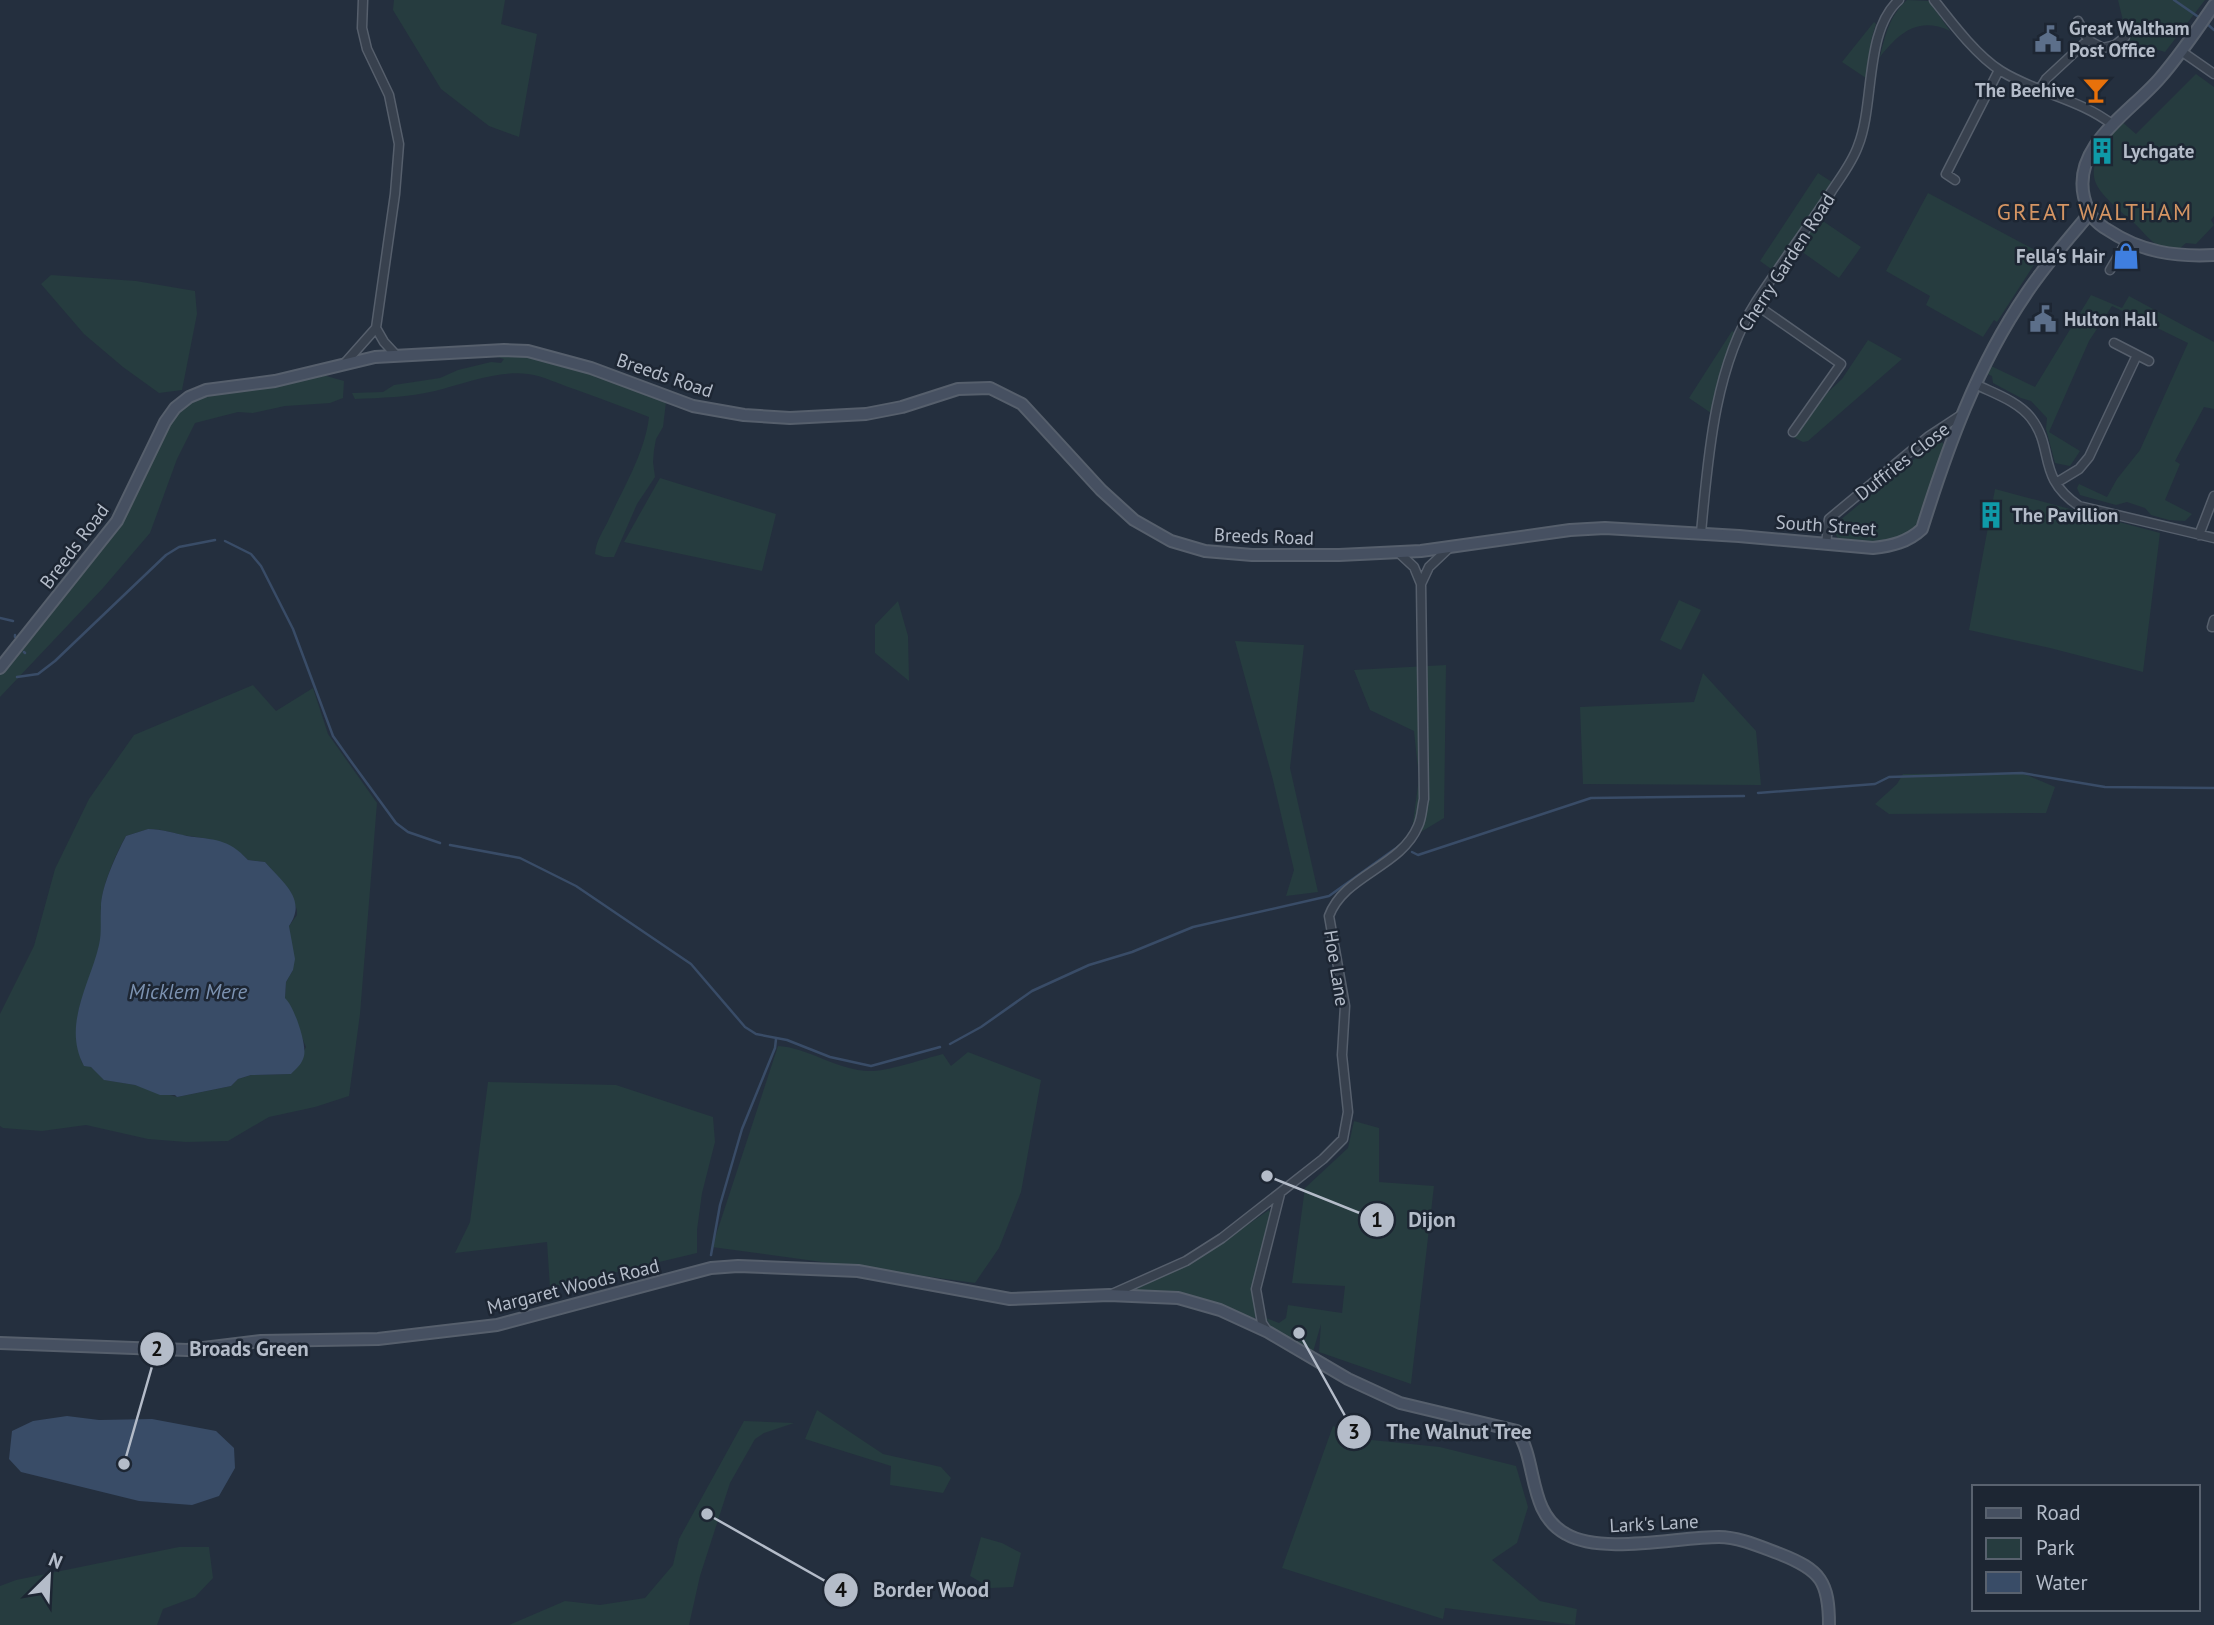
<svg xmlns="http://www.w3.org/2000/svg" width="2214" height="1625" viewBox="0 0 2214 1625" font-family="'PT Sans',sans-serif">
<style>
.green{fill:#263c3f;fill-rule:evenodd}
.water{fill:#394c67}
.lines{fill:none;stroke-linecap:round;stroke-linejoin:round}
.stream{stroke:#394c67;stroke-width:2.5}
.street-casing{stroke:#565f6c;stroke-width:11}
.secondary-casing{stroke:#565f6c;stroke-width:14}
.street{stroke:#38414e;stroke-width:8}
.secondary{stroke:#465061;stroke-width:10}
.labels{text-anchor:middle;dominant-baseline:central;stroke-width:5;stroke-linejoin:round;paint-order:stroke}
.poi-label{font-size:19px;font-weight:bold;fill:#b4bcc9;stroke:#1d2633;text-anchor:start}
.street-label{font-size:19px;fill:#b4bcc9;stroke:#1d2633}
.water-label{font-size:21px;font-style:italic;fill:#7c92b1;stroke:#1d2633}
.quarter-label{font-size:23px;letter-spacing:2px;fill:#d59563;stroke:#1d2633}
.leader{fill:none;stroke:#b4bcc9;stroke-width:2.5}
.callout-dot{fill:#b4bcc9;stroke:#1d2633;stroke-width:2.5}
.mark-label{font-size:21px;text-anchor:middle;font-weight:bold;fill:#111}
.callout-label{font-size:21px;text-anchor:middle;font-weight:bold;fill:#b4bcc9;stroke:#1d2633;stroke-width:5;stroke-linejoin:round;paint-order:stroke}
</style>
<rect width="100%" height="100%" fill="#242f3e"/>
<path class="green" d="M394,0H505L501,24L537,34L519,137L489,126L441,89L393,10Z
M1907,0L1929,1L1950,31C1918,16 1899,33 1880,57C1885,35 1890,15 1907,0Z
M2118,0H2205L2165,52L2128,41Z
M1874,22L1876,24L1872,37L1866,78L1842,62Z
M2196,74L2214,87V216L2211,220L2214,225L2196,244L2186,243L2178,250C2172,249 2162,248 2157,245C2148,239 2141,229 2133,222C2082,179 2084,175 2120,120L2136,134Z
M1818,173L1832,182L1774,271L1760,261Z
M1928,193L2033,249L2039,257L1997,322L1994,320L1983,337L1926,305L1930,296L1886,271Z
M1817,217L1861,247L1839,278L1798,249Z
M51,275L136,281L195,291L197,314L182,390L159,393L123,367L84,334L41,284Z
M2091,295L2122,308L2129,296L2214,342V409L2204,407L2175,461L2180,464L2165,500L2192,514L2185,521L2169,520L2151,515L2145,508L2127,502L2116,505L2080,495L2077,488L2079,484L2107,497L2117,479L2140,450L2188,343L2112,306L2089,341L2049,432L2080,451L2070,466L2055,463L2046,429L2047,418L2031,401L2021,398L1993,383L1992,376L1983,372L1987,364L2035,387Z
M1732,331L1735,333L1711,413L1689,398Z
M1868,340L1902,359L1808,441L1803,442L1793,437L1826,394L1842,379Z
M519,352L585,369L597,378L618,382L666,402L663,427L656,439L654,450L653,462L655,477L637,504L614,557H604L595,554C596,540 603,532 609,519C624,487 645,452 649,417C624,407 599,398 574,389C558,384 544,376 528,374C498,370 463,384 435,391C409,397 381,398 355,399L352,393L383,392L394,385L440,378L458,370L491,362L501,363L504,359L494,356Z
M323,375L344,381L343,398L330,403L285,406L253,413L238,412L195,423L177,459L150,533L103,588L0,697V673L110,537L174,413L190,399L208,392Z
M1935,442H1942L1947,449C1941,465 1929,515 1919,525C1913,532 1901,541 1892,543C1877,546 1820,550 1839,521Z
M660,478L776,514L762,571L624,542Z
M1995,489L2160,533L2143,672L2050,648L1969,630Z
M1679,600L1701,610L1681,650L1660,640Z
M898,601L908,636L909,681L875,653V625Z
M1235,641L1304,645L1290,768L1318,892L1286,896L1294,870L1273,780Z
M1446,665L1444,818L1411,838L1419,778L1414,731L1370,710L1354,670Z
M1703,673L1756,731L1761,785L1583,784L1580,707L1694,702Z
M253,685L276,711L313,688L328,734L377,803L360,1014L349,1096L315,1107L269,1117L228,1141L186,1142L148,1139L86,1125L42,1131L3,1128L0,1126V1014L34,946L55,869L89,799L134,735ZM148,829C160,829 170,832 182,835C208,839 228,839 248,860L265,862L290,891L297,910V915L289,926L293,970L286,982L285,998L306,1047L291,1074L251,1075L238,1079L231,1086L177,1097L135,1085L105,1080L91,1067L82,1063C67,1008 89,993 100,943C103,929 100,919 101,906C102,886 116,853 126,836Z
M2022,773L2055,787L2046,813L1889,814L1875,804L1897,784L1903,774Z
M778,1046C807,1047 842,1073 873,1071C892,1070 923,1059 943,1054L951,1066L968,1052L1041,1080L1021,1192L999,1248L975,1283L712,1247Z
M488,1082L616,1085L713,1117L715,1142L702,1193L697,1230V1253L550,1288L547,1242L455,1253L470,1222Z
M1354,1121L1379,1128V1182L1434,1186L1411,1384L1319,1352L1321,1324L1313,1352L1271,1327L1266,1318L1279,1323L1286,1318L1288,1305L1342,1313L1345,1286L1292,1283L1305,1188L1348,1148Z
M1269,1210L1272,1216L1252,1289L1258,1316L1252,1319L1197,1298L1137,1291V1286L1211,1250Z
M817,1410L883,1454L941,1467L951,1478L943,1493L890,1485L891,1466L805,1439Z
M744,1421L794,1423L764,1433L755,1439L730,1483L700,1576L689,1625H509L565,1601L600,1605L645,1598L673,1565L679,1539Z
M1333,1426L1372,1440L1440,1447L1516,1466L1528,1507L1517,1543L1492,1560L1540,1601L1577,1609L1575,1625L1445,1608L1443,1619L1282,1568Z
M981,1537L1002,1543L1021,1553L1013,1587L991,1588L970,1576Z
M179,1547H209L213,1578L195,1597L163,1609L157,1625H0V1586L16,1580Z"/>
<path class="water" d="M148,829C162,829 174,833 187,836C214,840 228,838 248,860L265,862C282,882 308,899 289,926L295,959L293,970L286,982L285,998C294,1006 307,1044 304,1056C302,1064 297,1068 291,1074L251,1075L238,1079L231,1086L177,1097L175,1095H160L135,1085L104,1080L91,1067L84,1066C62,1025 90,984 99,945C102,931 100,921 101,907C101,887 117,853 126,836Z
M67,1416L99,1420L152,1419L216,1431L234,1448L235,1468L219,1496L192,1505L139,1501L21,1472L9,1459L12,1431L33,1421Z"/>
<g class="lines">
<path class="stream" d="M2174,0L2200,18
M2205,22L2214,30
M225,541L251,554L261,566L293,629L333,736L350,760L396,823L408,832L440,843
M0,618L13,621
M15,635V637
M24,652L25,653
M17,677L38,674L55,661L166,555L179,547L215,540
M1758,793L1875,784L1889,777L2022,773L2105,787L2214,788
M450,845L520,858L576,886L691,964L745,1027L756,1034L787,1040L830,1057L871,1066L940,1047
M1412,852L1418,855L1591,798L1744,796
M950,1044L981,1027L1032,991L1089,965L1132,952L1193,927L1329,896L1399,846
M711,1255L720,1205L742,1129L775,1048L776,1039"/>
<defs>
<path id="street" d="M363,0L362,28L367,49L389,95L399,144L395,194L376,328L384,342L396,355
M1934,0C1952,23 1976,55 2001,71C2036,93 2080,99 2113,125
M2078,21L2088,40L2103,48L2115,45L2125,37
M2181,51L2214,74
M2040,89L2046,79L2088,40
M1955,180L1946,174L1999,70
M2110,270L2127,241
M1755,304L1841,364L1793,432
M2114,343L2149,361
M345,363L376,328
M1975,384C1993,393 2018,401 2031,418C2055,449 2036,477 2079,506L2214,538
M2056,483L2079,469L2089,457L2137,355
M1701,533C1708,458 1714,368 1756,302C1780,265 1807,229 1831,192C1840,178 1852,163 1858,146C1875,104 1864,31 1899,0
M2199,535L2214,496
M1826,544L1829,519L1929,436L1961,415
M1421,584L1429,567L1448,549
M2212,627L2214,620
M1112,1294L1186,1261L1222,1238L1323,1159L1343,1139L1348,1112L1342,1055L1345,1006L1329,916C1344,875 1401,867 1418,826C1422,818 1422,807 1424,799L1421,584L1414,567L1399,553
M1268,1332L1262,1323L1256,1289L1280,1194"/>
<path id="secondary" d="M2214,5C2197,30 2180,55 2160,78C2131,112 2072,145 2084,197C2088,213 2094,222 2108,230C2141,252 2175,257 2214,255
M0,668L117,521L165,422L175,408L189,397L206,390L275,381L375,357L504,350L528,351L591,368L693,406L744,415L790,418L866,414L902,407L958,389L990,388L1022,404L1101,490L1134,520L1171,541L1205,551L1252,555H1339L1421,551L1570,530L1605,528L1739,536L1873,548C1892,546 1908,542 1922,529C1948,446 1977,366 2026,294C2045,265 2068,240 2089,214
M0,1343L187,1350L261,1341L378,1339L497,1325L711,1268L738,1266L858,1271L1010,1299L1109,1295L1178,1298L1220,1310L1268,1332L1348,1379L1400,1403L1517,1431C1538,1461 1527,1513 1566,1534C1602,1555 1677,1537 1719,1537C1739,1537 1761,1547 1780,1554C1821,1570 1829,1582 1829,1625"/>
</defs>
<use href="#street" class="street-casing"/>
<use href="#secondary" class="secondary-casing"/>
<use href="#street" class="street"/>
<use href="#secondary" class="secondary"/>
</g>
<defs>
<symbol id="civic-bare" viewBox="-9 -9 18 18"><path d="M-.6-6.5H3V-4.5H.6V-3L4-1V1h2V6H-6V1h2V-1L-.6-3ZM-1.2 2.5V6h2.4V2.5Z" fill="#5c6f8a" stroke="#1d2633" stroke-width="2.5" paint-order="stroke"/></symbol>
<symbol id="bar-bare" viewBox="-9 -9 18 18"><path d="M-6-5H6L.8 .8V4.5H3.5V6h-7V4.5H-.8V.8Z" fill="#e8710a" stroke="#1d2633" stroke-width="2.5" paint-order="stroke"/></symbol>
<symbol id="building-bare" viewBox="-9 -9 18 18"><path d="M-4-6H4V6H1V3H-1V6H-4ZM-2.5-4.3h1.7v1.8h-1.7ZM.8-4.3h1.7v1.8H.8ZM-2.5-1h1.7V.8h-1.7ZM.8-1h1.7V.8H.8Z" fill="#0f9aa8" stroke="#1d2633" stroke-width="2.5" paint-order="stroke"/></symbol>
<symbol id="shop-bare" viewBox="-9 -9 18 18"><path d="M-5-2.5h2.3a2.7 3.5 0 0 1 5.4 0H5L5.5 6h-11ZM-1.5-2.5h3a1.5 2.3 0 0 0-3 0Z" fill="#3f7fe0" stroke="#1d2633" stroke-width="2.5" paint-order="stroke"/></symbol>
</defs>
<g fill-rule="evenodd">
<use href="#civic-bare" x="2029" y="20" width="38" height="38"/>
<use href="#bar-bare" x="2077" y="71" width="38" height="38"/>
<use href="#building-bare" x="2083" y="132" width="38" height="38"/>
<use href="#shop-bare" x="2107" y="237" width="38" height="38"/>
<use href="#civic-bare" x="2024" y="300" width="38" height="38"/>
<use href="#building-bare" x="1972" y="496" width="38" height="38"/>
</g>
<g class="labels">
<g class="poi-label">
<text x="2069" y="28">Great Waltham<tspan x="2069" dy="22">Post Office</tspan></text>
<text x="2075" y="90" text-anchor="end">The Beehive</text>
<text x="2123" y="151">Lychgate</text>
<text x="2105" y="256" text-anchor="end">Fella's Hair</text>
<text x="2064" y="319">Hulton Hall</text>
<text x="2012" y="515">The Pavillion</text>
</g>
<g class="street-label">
<text transform="translate(1786 262) rotate(-57)">Cherry Garden Road</text>
<text transform="translate(665 375) rotate(19)">Breeds Road</text>
<text transform="translate(1902 461) rotate(-38)">Duffries Close</text>
<text transform="translate(1826 525) rotate(4)">South Street</text>
<text transform="translate(1264 536) rotate(2)">Breeds Road</text>
<text transform="translate(74 546) rotate(-53)">Breeds Road</text>
<text transform="translate(1337 968) rotate(81)">Hoe Lane</text>
<text transform="translate(573 1286) rotate(-14)">Margaret Woods Road</text>
<text transform="translate(1654 1523) rotate(-3)">Lark's Lane</text>
</g>
<g class="water-label">
<text x="188" y="991">Micklem Mere</text>
</g>
<g class="quarter-label">
<text x="2095" y="211">GREAT WALTHAM</text>
</g>
</g>
<path class="leader" d="M1267 1176L1377 1220M124 1464L157 1349M1299 1333L1354 1432M707 1514L841 1590"/>
<g class="callout-dot">
<circle cx="1267" cy="1176" r="7"/>
<circle cx="124" cy="1464" r="7"/>
<circle cx="1299" cy="1333" r="7"/>
<circle cx="707" cy="1514" r="7"/>
<circle cx="1377" cy="1220" r="18"/>
<circle cx="157" cy="1349" r="18"/>
<circle cx="1354" cy="1432" r="18"/>
<circle cx="841" cy="1590" r="18"/>
</g>
<g class="mark-label">
<text x="1377" y="1227">1</text>
<text x="157" y="1356">2</text>
<text x="1354" y="1439">3</text>
<text x="841" y="1597">4</text>
</g>
<g class="callout-label">
<text x="1432" y="1227">Dijon</text>
<text x="249" y="1356">Broads Green</text>
<text x="1459" y="1439">The Walnut Tree</text>
<text x="931" y="1597">Border Wood</text>
</g>
<rect x="1972" y="1485" width="228" height="126" fill="#1d2633" stroke="#59626f" stroke-width="2"/>
<rect x="1986" y="1508" width="35" height="10" fill="#465061" stroke="#59626f" stroke-width="2"/>
<text x="2036" y="1520" font-size="21" fill="#b4bcc9">Road</text>
<rect x="1986" y="1538" width="35" height="21" fill="#263c3f" stroke="#59626f" stroke-width="2"/>
<text x="2036" y="1555" font-size="21" fill="#b4bcc9">Park</text>
<rect x="1986" y="1572" width="35" height="21" fill="#394c67" stroke="#59626f" stroke-width="2"/>
<text x="2036" y="1590" font-size="21" fill="#b4bcc9">Water</text>
<g transform="translate(49 1576) rotate(24)" stroke="#1d2633" stroke-width="5" paint-order="stroke">
<path d="M0-5L12 26L0 18L-12 26Z" fill="#b4bcc9"/>
<text y="-10" font-size="19" font-weight="bold" text-anchor="middle" fill="#b4bcc9">N</text>
</g>
</svg>
